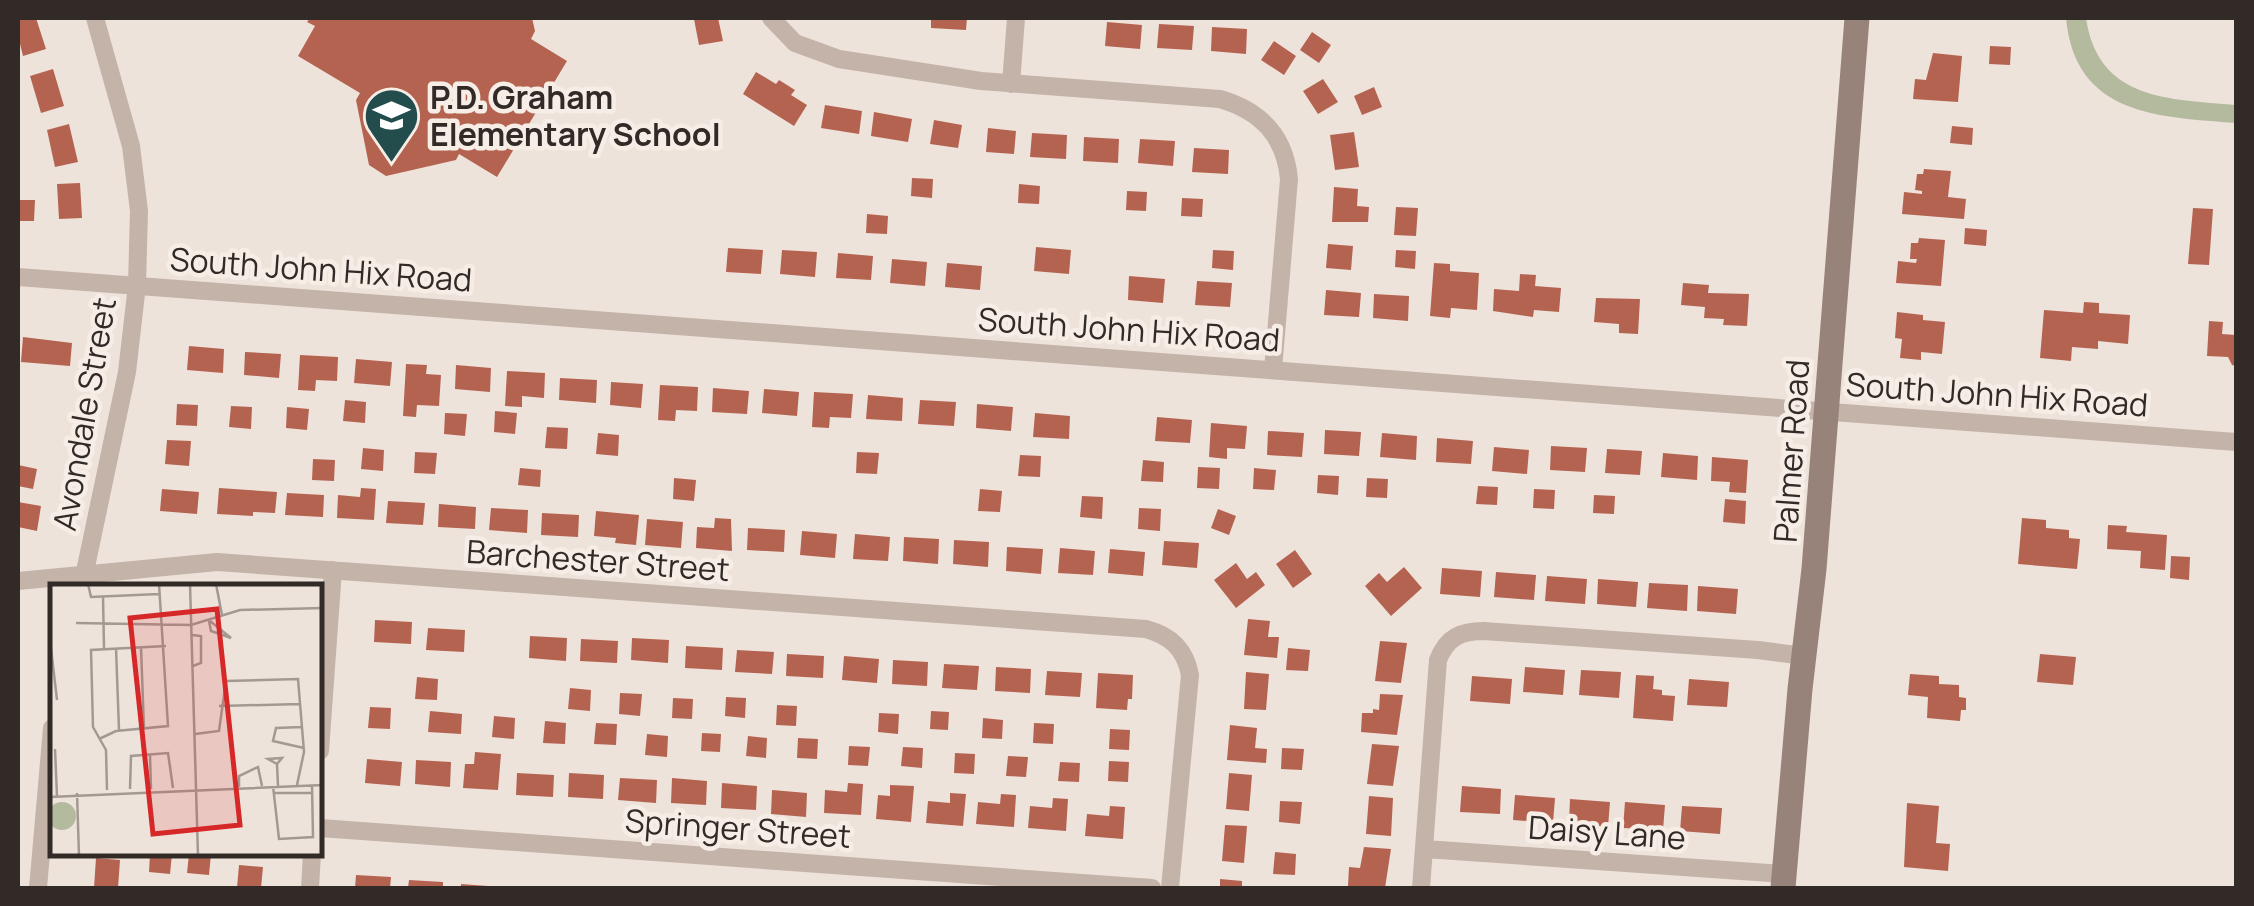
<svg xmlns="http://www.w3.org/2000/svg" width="2254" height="906" viewBox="0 0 2254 906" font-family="Manrope,sans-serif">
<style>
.green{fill:#b3ba9d}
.building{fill:#b56351}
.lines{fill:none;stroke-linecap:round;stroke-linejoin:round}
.street{stroke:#c4b3a8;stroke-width:18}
.secondary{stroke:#97837a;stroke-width:25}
.labels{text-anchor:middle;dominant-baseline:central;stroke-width:9;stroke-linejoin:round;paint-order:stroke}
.poi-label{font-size:32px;font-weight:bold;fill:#322a27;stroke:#f6eee6;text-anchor:start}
.street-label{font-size:32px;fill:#322a27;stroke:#f6eee6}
.inset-road{fill:none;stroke:#a39993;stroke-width:2.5}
.view{fill:#d62828;fill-opacity:0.15;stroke:#d62828;stroke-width:5}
.inset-edge{fill:none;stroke:#322a27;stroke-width:5}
</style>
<rect width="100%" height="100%" fill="#eee3db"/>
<path class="green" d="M2066,18H2086C2098,101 2170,99 2236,105V123C2159,117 2075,116 2066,18Z"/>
<path class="building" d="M18,18H36L46,49L23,56L18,36Z
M310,18H532L535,31L531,39L567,61L497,177L459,154L456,160L386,176L369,165L356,100L360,93L298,56L315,26L307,22Z
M718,18L723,41L699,45L694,19Z
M931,18H967L966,30L931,28Z
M1107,22L1142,25L1140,49L1105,46Z
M1159,24L1194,26L1192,50L1157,48Z
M1212,27L1247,29L1246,54L1211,51Z
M1312,32L1331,45L1319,63L1300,50Z
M1274,41L1296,56L1284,75L1261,60Z
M1990,46L2011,47L2010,65L1989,64Z
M1933,53L1962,56L1958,102L1913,99L1915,79L1926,80Z
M53,69L64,106L41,113L30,76Z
M756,72L776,84L779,80L795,90L791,95L807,105L794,126L743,94Z
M1323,79L1338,102L1318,114L1303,91Z
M1374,87L1382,107L1362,115L1354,96Z
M825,105L862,111L859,134L821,128Z
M874,112L912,119L908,142L871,136Z
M934,120L962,125L958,148L930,144Z
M69,124L78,162L55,167L47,130Z
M1952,126L1973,128L1972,145L1950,143Z
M988,128L1016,131L1014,154L986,152Z
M1354,132L1359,167L1335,170L1330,135Z
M1032,133L1067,135L1066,159L1030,157Z
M1084,137L1119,139L1118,163L1083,161Z
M1140,139L1175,141L1173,166L1138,163Z
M1194,148L1229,150L1228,174L1192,172Z
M1924,169L1951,171L1948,197L1966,199L1964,219L1902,214L1904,192L1922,194V191L1915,190L1917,174H1923Z
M912,178L933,179L932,198L911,196Z
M80,183L82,218L59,219L57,184Z
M1019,184L1040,186L1039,204L1018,203Z
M1334,187L1358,189L1357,206L1369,207L1368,222H1332Z
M1127,191L1147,192L1146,211L1126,210Z
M1182,198L1203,199L1202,217L1181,216Z
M18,200H35L34,221H18Z
M1396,207L1418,208L1416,236L1394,235Z
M2193,208L2213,209L2209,265L2188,264Z
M867,214L888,216L887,234L866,233Z
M1965,228L1987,230L1986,246L1964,244Z
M1919,238L1945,240L1941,286L1896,283L1898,261L1916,263L1917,259H1910L1911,243H1918Z
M1328,244L1353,246L1351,270L1326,268Z
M1036,247L1071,250L1069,274L1034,271Z
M728,248L763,250L761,274L726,272Z
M782,250L817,252L815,277L780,274Z
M1213,250L1234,251L1233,270L1212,268Z
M1396,250L1416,251L1415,269L1395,267Z
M838,253L873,256L871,280L836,278Z
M892,259L927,262L925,286L890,283Z
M947,263L982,266L980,290L945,287Z
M1434,263L1450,264V271L1479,273L1477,310L1451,308L1450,318L1430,316Z
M1520,274L1536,275L1535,286L1561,288L1559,312L1534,310L1533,317L1493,311L1494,289L1519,291Z
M1129,276L1165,279L1163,303L1128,300Z
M1197,281L1232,283L1230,307L1195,305Z
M1683,283L1709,285L1708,293L1749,294L1747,326L1723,325L1724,319L1704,318L1705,307L1681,305Z
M1326,290L1361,293L1359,317L1324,315Z
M1374,294L1409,296L1408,321L1373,318Z
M1596,298L1640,299L1638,334L1619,333V324L1594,322Z
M2084,302L2099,303V313L2130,315L2128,344L2098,341V349L2072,347L2071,361L2040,358L2044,310L2083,313Z
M1897,312L1923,315V320L1945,322L1942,354L1921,352V360L1900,358L1902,339L1895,338Z
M2209,321L2223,322L2222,334L2236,335V366L2232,365L2228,357L2207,356Z
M23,337L72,343L70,366L21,362Z
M189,346L224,349L223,373L187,370Z
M245,352L281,354L279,378L244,375Z
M300,355L338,357L337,381L316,380L315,391L298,390Z
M356,359L392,362L390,386L354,383Z
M406,364L427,365L426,374L441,375L439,406L417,405L416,417L403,416Z
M456,365L491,368L490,392L455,389Z
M507,371L545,373L544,398L522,396V407L505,406Z
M560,378L597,380L596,403L559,400Z
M611,382L643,384L641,408L610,405Z
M660,385L698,387L697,411L676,410L675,421L658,420Z
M713,388L749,391L747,414L712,412Z
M764,389L799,392L797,416L762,413Z
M814,392L853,394L851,418L830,417L829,428L812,427Z
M868,395L903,398L902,421L866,419Z
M345,400L366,402L365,423L343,421Z
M920,400L956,402L954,426L918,424Z
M177,404L198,405L197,426L176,425Z
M977,404L1013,407L1011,431L976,428Z
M231,406L252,407L251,429L229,427Z
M287,407L309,409L307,430L286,428Z
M495,411L517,413L515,434L494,432Z
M445,413L467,414L465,436L444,434Z
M1035,413L1070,416L1069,439L1033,437Z
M1157,417L1192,420L1190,443L1155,441Z
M1211,423L1247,426L1245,449L1227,448V459L1209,457Z
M547,427L568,428L567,449L545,448Z
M1325,430L1361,432L1359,456L1324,454Z
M1268,431L1304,433L1302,457L1267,455Z
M598,433L619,435L618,456L596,454Z
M1382,433L1417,436L1416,460L1380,457Z
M1437,438L1473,441L1471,464L1436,462Z
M167,440L191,441L189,466L165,464Z
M1551,446L1587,448L1585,472L1550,470Z
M1494,447L1529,450L1527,474L1492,471Z
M363,448L384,450L383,471L361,469Z
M1607,449L1642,451L1640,475L1605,473Z
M415,452L437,453L435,474L414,473Z
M857,452L879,453L877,474L856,473Z
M1663,453L1698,456L1697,480L1661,477Z
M1020,455L1041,456L1040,477L1018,476Z
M1712,457L1748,460L1746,493L1729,492L1730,482L1711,481Z
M313,459L335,460L334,481L312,480Z
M1143,460L1164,462L1163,482L1141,481Z
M18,465L37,469L33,489L18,486Z
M1198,467L1220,468L1219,489L1197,488Z
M520,468L541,470L540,487L518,485Z
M1254,468L1276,470L1274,490L1253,489Z
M1318,475L1339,476L1338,495L1317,493Z
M674,478L696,480L694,501L673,499Z
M1367,478L1388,479L1387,498L1366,497Z
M1478,486L1498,487L1497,505L1476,504Z
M219,488L277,492L275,513L253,512V516L217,514Z
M361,488L376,489L374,520L337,518L338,495L360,497Z
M162,489L199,492L197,514L160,511Z
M980,489L1002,491L1000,512L978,511Z
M1534,489L1555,490L1554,509L1533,508Z
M287,493L324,495L323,517L285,515Z
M1594,495L1615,496L1614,514L1593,513Z
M1082,496L1103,497L1102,519L1080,517Z
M1725,499L1746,501L1745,524L1723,522Z
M388,501L425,503L423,525L386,523Z
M18,502L41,506L37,531L18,527Z
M439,504L476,507L475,529L438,527Z
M491,508L528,510L527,533L489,530Z
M1139,508L1161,509L1160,531L1138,529Z
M1218,509L1236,516L1229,535L1211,528Z
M596,511L639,515L636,545L615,543L616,538L594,536Z
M542,513L579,515L578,537L541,535Z
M715,518L731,519L732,551L696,548L697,527L714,528Z
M2022,518L2046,520V528L2069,530V538L2080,539L2077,569L2018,564Z
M647,519L683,522L681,548L645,545Z
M2108,525L2127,526L2126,532L2167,535L2165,570L2140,568L2141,551L2107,549Z
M748,528L785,530L784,552L747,550Z
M802,531L837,534L835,558L800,555Z
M855,534L890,537L888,561L853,559Z
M904,537L939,539L938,564L903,561Z
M954,540L989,542L988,567L953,564Z
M1164,541L1199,543L1197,568L1162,565Z
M1007,547L1043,549L1041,574L1006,571Z
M1060,548L1095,551L1093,575L1058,573Z
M1110,549L1145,552L1143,576L1108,573Z
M1295,550L1312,574L1293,588L1276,564Z
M2171,556L2190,557L2189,580L2170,578Z
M1236,563L1247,579L1256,572L1265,585L1236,608L1214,580Z
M1404,567L1422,588L1391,616L1365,586L1379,573L1387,582Z
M1442,568L1482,571L1480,597L1440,594Z
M1496,572L1536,575L1534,600L1494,597Z
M1547,576L1587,579L1585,604L1545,601Z
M1598,579L1638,582L1636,607L1597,604Z
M1649,583L1688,585L1687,611L1647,608Z
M1698,586L1738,589L1736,614L1697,611Z
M1248,619L1270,621L1268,637H1279L1277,658L1244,655Z
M375,620L412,622L411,644L374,642Z
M428,628L465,630L464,652L426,650Z
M530,636L567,638L566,661L529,658Z
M632,638L669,640L668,663L631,660Z
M581,639L618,641L617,663L580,661Z
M1380,641L1407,643L1401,683L1375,681Z
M686,646L723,648L722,670L685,668Z
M1288,648L1310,650L1308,671L1286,670Z
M737,650L774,652L772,674L735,672Z
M787,654L824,656L823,678L786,676Z
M2040,654L2076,657L2073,685L2037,682Z
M844,656L879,659L877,683L842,680Z
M893,660L928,662L927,686L892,684Z
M944,664L979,666L977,690L942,688Z
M996,667L1031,669L1030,693L995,691Z
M1525,667L1565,670L1563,695L1523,692Z
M1581,670L1621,672L1619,698L1579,695Z
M1047,671L1082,673L1080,697L1045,695Z
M1246,672L1269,674L1266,710L1244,709Z
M1098,673L1133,675L1132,699H1128L1127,710L1096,708Z
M1910,674L1939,676V684L1959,685V697L1966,698V710H1961L1960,721L1927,718L1928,697L1908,695Z
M1636,675L1654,676L1653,689L1662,690V695L1675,696L1673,721L1633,718Z
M1472,676L1512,679L1510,704L1470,701Z
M417,677L438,679L437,700L415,699Z
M1689,679L1729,682L1727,707L1687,705Z
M570,688L591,690L590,711L568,709Z
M620,693L642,694L640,716L619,714Z
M1380,694L1403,695L1397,735L1361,732L1362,713H1373V709L1379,710Z
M726,697L746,698L745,718L725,716Z
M673,698L693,699L692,719L672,718Z
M777,705L797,706L796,726L776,725Z
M370,707L391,708L390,729L368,728Z
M430,711L462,714L461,734L428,732Z
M931,711L949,712L948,730L930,729Z
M879,713L899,714L898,734L878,732Z
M494,716L515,718L514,739L492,737Z
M983,718L1003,720L1002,739L982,738Z
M545,721L566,723L565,744L543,743Z
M596,723L617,724L616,745L594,744Z
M1034,723L1054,724L1053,744L1033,743Z
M1230,725L1257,728L1255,748L1267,749L1266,763L1227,760Z
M1110,729L1130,730L1129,750L1109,749Z
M702,733L721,734L720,752L701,751Z
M647,734L668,736L667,757L645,755Z
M748,736L767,738L766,758L746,756Z
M798,738L818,739L817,759L797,758Z
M1372,744L1399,746L1393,786L1367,784Z
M849,746L870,747L868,766L848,765Z
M903,747L923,748L922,768L901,766Z
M1282,748L1304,749L1302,770L1281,769Z
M475,752L501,754L498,790L463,788L465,764H474Z
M955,753L975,754L974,774L954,773Z
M1008,756L1028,757L1026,777L1006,776Z
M367,759L402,762L400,786L365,783Z
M416,760L451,762L450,787L415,784Z
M1109,761L1129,762L1128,782L1108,781Z
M1060,762L1080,763L1079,782L1058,781Z
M517,773L554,775L553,797L516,795Z
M569,773L604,775L603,799L568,797Z
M1229,773L1252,775L1249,811L1226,809Z
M620,778L657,780L656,803L618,800Z
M672,778L707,781L706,805L671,803Z
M722,783L757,786L756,810L721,808Z
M848,783L863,784L861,815L824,813L825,790L847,792Z
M890,785L914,786L911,822L876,819L878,795L890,796Z
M1462,786L1501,789L1500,814L1460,812Z
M772,790L807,793L806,817L771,814Z
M950,793L966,794L963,826L926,823L928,801L950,803Z
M1001,794L1016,795L1014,827L976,824L978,802L1000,804Z
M1515,795L1555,798L1553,823L1513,820Z
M1369,796L1393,798L1391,836L1366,834Z
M1053,798L1068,799L1066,831L1028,828L1030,806L1052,808Z
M1570,799L1610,802L1608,827L1569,824Z
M1280,801L1302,802L1300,824L1279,822Z
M1625,802L1665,805L1663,830L1623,828Z
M1907,803L1939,806L1936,843L1950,844L1948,871L1904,867Z
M1110,806L1125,807L1123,839L1085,836L1087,814L1109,816Z
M1682,806L1722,808L1720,834L1680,831Z
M1225,825L1247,826L1244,863L1222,861Z
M1364,847L1391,849L1385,888L1348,886L1349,867L1360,868Z
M1275,852L1296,854L1295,875L1273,874Z
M150,854H172L170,874L149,872Z
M189,854H211L209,875L187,873Z
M96,858L120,860L118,888H94Z
M239,865L263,867L261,888H237Z
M356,875L391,877L390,888H355Z
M1220,879L1242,881V888H1220Z
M409,880L443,882V888H408Z
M461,884L488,886L487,888H461Z"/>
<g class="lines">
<path class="street" d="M771,18L795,43L839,59L981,81L1220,99C1261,111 1285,136 1289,179L1273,370
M1011,84L1016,18
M18,277L2236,442
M18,581L217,562L1146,629C1171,636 1185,649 1190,675L1170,888
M83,581L127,372L137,285L139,211L131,146L95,18
M320,751L333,570
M320,828L1152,888
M1425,849L1784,874
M38,888L52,728
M310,888L312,854
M1421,888L1438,660C1447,637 1461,631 1484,631L1758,650L1804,656"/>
<path class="secondary" d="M1783,888L1800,689L1814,569L1857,18"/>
</g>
<defs>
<symbol id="school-pin" viewBox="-11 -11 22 30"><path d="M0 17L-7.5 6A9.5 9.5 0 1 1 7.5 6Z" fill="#234d4d" stroke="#f6eee6"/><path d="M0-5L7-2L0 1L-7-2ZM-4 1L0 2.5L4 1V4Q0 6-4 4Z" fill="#fff"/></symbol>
</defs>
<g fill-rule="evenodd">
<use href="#school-pin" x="360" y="84" width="63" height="86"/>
</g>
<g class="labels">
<g class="poi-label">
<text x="430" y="97">P.D. Graham<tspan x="430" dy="37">Elementary School</tspan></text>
</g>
<g class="street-label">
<text transform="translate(321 269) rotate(4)">South John Hix Road</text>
<text transform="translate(1129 329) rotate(4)">South John Hix Road</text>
<text transform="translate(1997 394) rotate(4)">South John Hix Road</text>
<text transform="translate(84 414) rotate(-80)">Avondale Street</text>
<text transform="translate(1791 451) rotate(-86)">Palmer Road</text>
<text transform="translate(598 560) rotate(4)">Barchester Street</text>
<text transform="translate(738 828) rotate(4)">Springer Street</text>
<text transform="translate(1607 832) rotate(4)">Daisy Lane</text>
</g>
</g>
<g transform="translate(50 584)">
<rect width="272" height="272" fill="#eee3db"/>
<path d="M-2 232a14 14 0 1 1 28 0a14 14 0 1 1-28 0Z" fill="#b3ba9d"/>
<path class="inset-road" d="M38,0L41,13L109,10M140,0L148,272M166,0L172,31M53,12L54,64M159,37L161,47L181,54L160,37M26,39L141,41L190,26L273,24M142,51L151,52V79L143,82M0,56L7,116M91,63L94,146M66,64L69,146M169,122L250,120M253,143L226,144L223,157L254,164M145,150L169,147L176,97L248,95L254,168L247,201M49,155L66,147L118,142L109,0M5,165L7,212M100,170L101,205M227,180L232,174L218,175L227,180L228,202M223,202L229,255L263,253L262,201M189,203V192L208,183L212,202M80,205L81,172L118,169L123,204M57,206L56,166L43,143L41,66L116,62M27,209L29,272M223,209H263M0,213L273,201"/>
<path class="view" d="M167,25L190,241L103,250L80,34Z"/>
<rect width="272" height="272" class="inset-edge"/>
</g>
<rect width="2254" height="906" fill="none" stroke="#322a27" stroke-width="40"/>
</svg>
